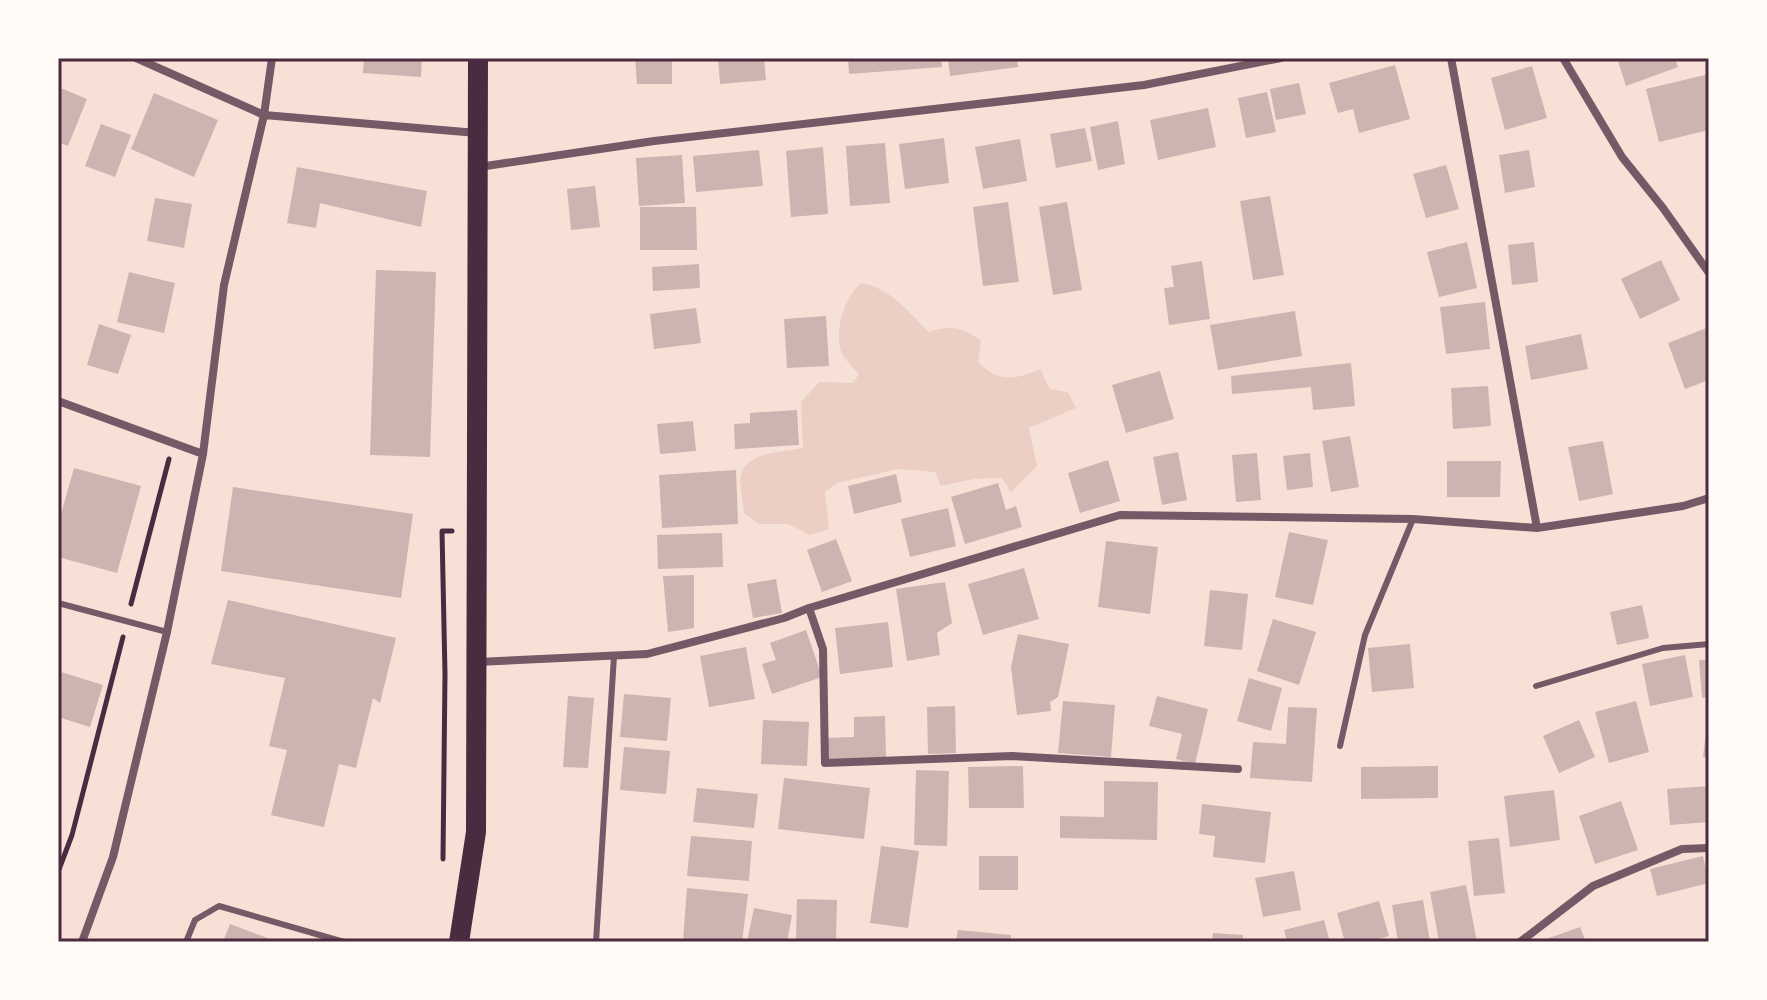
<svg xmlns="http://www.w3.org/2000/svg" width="1767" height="1000" viewBox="0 0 1767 1000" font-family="Roboto,sans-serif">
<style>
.green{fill:#ebcfc5}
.building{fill:#ccb4b1}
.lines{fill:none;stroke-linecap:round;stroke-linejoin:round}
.path{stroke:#4a2c40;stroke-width:5}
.service{stroke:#755966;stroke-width:6}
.minor{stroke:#755966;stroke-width:8}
.primary{stroke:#4a2c40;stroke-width:20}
.neatline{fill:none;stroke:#4a2c40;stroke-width:3}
</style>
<rect width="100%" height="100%" fill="#f7e1d7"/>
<path class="green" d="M861,283C890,287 909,313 929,332C951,325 963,327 981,341L978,362C999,383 1014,380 1040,369L1050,389L1068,392L1076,408L1029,428L1037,466L1011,492L1002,478L974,479L941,486L935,472L898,469L837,483L825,492L829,529L810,535L788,524H759L744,513C743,502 739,486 741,475C747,451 784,452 803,448L801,402L819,382L853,383L859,374C853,367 842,358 840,348C835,329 846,294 861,283Z"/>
<path class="building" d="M364,58H422L421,77L363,73Z
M635,58H672V84H637Z
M718,58H764L766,80L720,84Z
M848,58H941L942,67L849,74Z
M948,58H1017L1018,67L950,76Z
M1617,58H1675L1678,67L1626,86Z
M1395,65L1410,119L1359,133L1353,109L1338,113L1329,83Z
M1532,66L1547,118L1505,130L1491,78Z
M1709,74V130L1659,142L1646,89Z
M1299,83L1306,114L1276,120L1270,89Z
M58,87L87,99L68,146L58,142Z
M1267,92L1276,132L1246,138L1238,98Z
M154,93L218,120L194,177L131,149Z
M1208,108L1216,147L1158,160L1150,120Z
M1118,121L1125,164L1098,170L1090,127Z
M101,124L131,135L115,177L85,166Z
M1085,128L1092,161L1056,168L1050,134Z
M944,138L949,183L905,189L899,144Z
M1020,139L1027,181L983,189L975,147Z
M885,143L890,203L850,206L846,146Z
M823,147L828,214L791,217L786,151Z
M759,150L763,186L696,192L693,156Z
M1529,150L1535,187L1505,193L1499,155Z
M682,155L685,203L639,206L636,158Z
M1446,165L1459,209L1426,218L1413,174Z
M297,167L427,191L421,227L320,203L316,228L287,223Z
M595,186L600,227L571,230L567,189Z
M1270,196L1284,275L1253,280L1240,201Z
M155,198L192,204L184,248L147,241Z
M1008,202L1019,282L983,286L973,207Z
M1067,202L1082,290L1053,295L1039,207Z
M640,207H696L697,250H640Z
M1467,242L1477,288L1439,297L1427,252Z
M1534,242L1538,282L1512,285L1508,245Z
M1661,260L1680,300L1640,319L1621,279Z
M1202,261L1210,319L1169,325L1164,288L1174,287L1171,266Z
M699,264L700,288L653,291L652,267Z
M376,270L436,272L430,457L370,455Z
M129,272L175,283L164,333L117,322Z
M1485,302L1490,349L1446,354L1440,307Z
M696,308L701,343L654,349L650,314Z
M1295,311L1302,356L1218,370L1210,325Z
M826,316L829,366L787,368L784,319Z
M99,324L131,335L118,374L87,365Z
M1709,327V380L1685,389L1668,343Z
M1581,334L1588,369L1531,380L1525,346Z
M1351,363L1355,406L1313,410L1311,387L1232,394L1231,376Z
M1160,371L1174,419L1126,433L1112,385Z
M1488,386L1491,426L1453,429L1451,388Z
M797,410L799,445L735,449L734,424L750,423V413Z
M693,421L696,451L660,454L657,424Z
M1350,436L1359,487L1331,492L1322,441Z
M1603,441L1613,494L1579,501L1568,447Z
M1178,452L1187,500L1162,505L1153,457Z
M1257,453L1261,500L1236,502L1232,455Z
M1310,453L1313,487L1287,490L1283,456Z
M1108,460L1120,501L1080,513L1068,473Z
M1447,461H1501L1500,497H1447Z
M74,468L141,486L117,573L58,557V525Z
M736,470L738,524L662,528L659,475Z
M896,474L902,502L854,514L848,486Z
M998,483L1006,510L1016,506L1022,527L965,544L951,497Z
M233,487L413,514L401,598L221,571Z
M948,508L956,546L910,557L901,519Z
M1289,532L1328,540L1313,605L1275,597Z
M722,533L723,567L658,569L657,535Z
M836,539L852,581L822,592L807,550Z
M1106,541L1158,547L1150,614L1098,607Z
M1024,568L1039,619L983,635L968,584Z
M694,575V628L668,632L663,576Z
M776,579L782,613L753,618L747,584Z
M945,582L952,623L937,633L940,655L907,661L896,589Z
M1210,590L1248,594L1242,650L1204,646Z
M228,600L396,638L380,703L373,698L356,768L339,764L324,827L271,815L287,750L269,746L285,678L211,664Z
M1642,605L1649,638L1617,645L1610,612Z
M1273,619L1316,632L1299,685L1257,671Z
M888,622L893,667L840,674L835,628Z
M806,630L822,677L772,694L762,664L776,660L770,643Z
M1018,634L1069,644L1058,697L1050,702L1051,711L1017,715L1011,667Z
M1410,644L1414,688L1372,692L1368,648Z
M746,647L755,699L709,707L700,656Z
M1685,655L1693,697L1650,706L1642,664Z
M1699,660H1709V697L1702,698Z
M58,671L103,685L90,727L58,717Z
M1249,678L1282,688L1271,731L1237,721Z
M624,694L671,698L667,741L620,737Z
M568,696L594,698L588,768L563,767Z
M1157,696L1208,709L1195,764L1176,759L1182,734L1149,726Z
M1063,701L1115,705L1111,757L1058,753Z
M1636,701L1649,752L1609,763L1595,712Z
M955,706L956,753L928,754L927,707Z
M1288,707L1317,708L1312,782L1250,778L1253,742L1286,744Z
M885,716L886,758L826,760L825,738L854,737V717Z
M763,720L809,722L807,766L761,764Z
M1579,720L1595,757L1559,773L1543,736Z
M1707,723H1709V758L1703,757Z
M624,747L670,751L666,794L620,790Z
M1023,766L1024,808H969L968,767Z
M1438,766V798L1361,799V767Z
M916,770L949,771L947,846L914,845Z
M784,778L870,788L864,839L778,829Z
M1104,781L1158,782L1157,840L1060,838V816L1104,817Z
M1709,786V822L1670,825L1667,789Z
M697,788L758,794L754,828L693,822Z
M1554,790L1560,840L1510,847L1504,796Z
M1621,801L1638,850L1595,864L1579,816Z
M1202,804L1271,812L1265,863L1213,857L1215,836L1199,834Z
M691,836L752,841L749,881L687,876Z
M1499,838L1505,893L1474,896L1468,841Z
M881,846L919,851L908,928L870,923Z
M979,856H1018V890H979Z
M1703,856L1709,883L1657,896L1650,869Z
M1294,871L1301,910L1263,917L1255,878Z
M1466,885L1477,942H1439L1430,892Z
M687,888L748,894L742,942L683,941Z
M797,899L837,900L836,942H796Z
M1423,900L1430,942H1398L1392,905Z
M1379,901L1389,936L1367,942H1345L1337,913Z
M754,908L792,915L787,942H747Z
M1324,920L1330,942H1287L1284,930Z
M230,924L278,942H223Z
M1580,927L1586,942H1538Z
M958,930L1011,935V942H956Z
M1213,933L1243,935V942H1212Z"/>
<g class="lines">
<path class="path" d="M131,604L169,459
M443,859L445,674L442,531H452
M58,872L72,835L123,637"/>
<path class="service" d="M58,603L167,632
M1536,686L1663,648L1709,644
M1340,746L1365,635L1413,519
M186,942L195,920L219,906L344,942
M596,942L614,656"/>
<path class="minor" d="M136,58L264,115L477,133
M1451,58L1537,528
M1563,58L1622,157L1663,208L1709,273
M479,167L654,141L1144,85L1281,58
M58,401L203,454
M809,608L823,649L825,763L1012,756L1238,769
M477,662L647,654L784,618L809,608L1120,515L1413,519L1537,528L1683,506L1709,498
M82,942L113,857L167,632L203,454L224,285L264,115L272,58
M1520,942L1593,886L1682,849L1709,848"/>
<path class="primary" d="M459,942L476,832L478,58"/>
</g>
<rect width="1767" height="1000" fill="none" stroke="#fffaf5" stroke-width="120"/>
<rect x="60" y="60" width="1647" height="880" class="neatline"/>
</svg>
